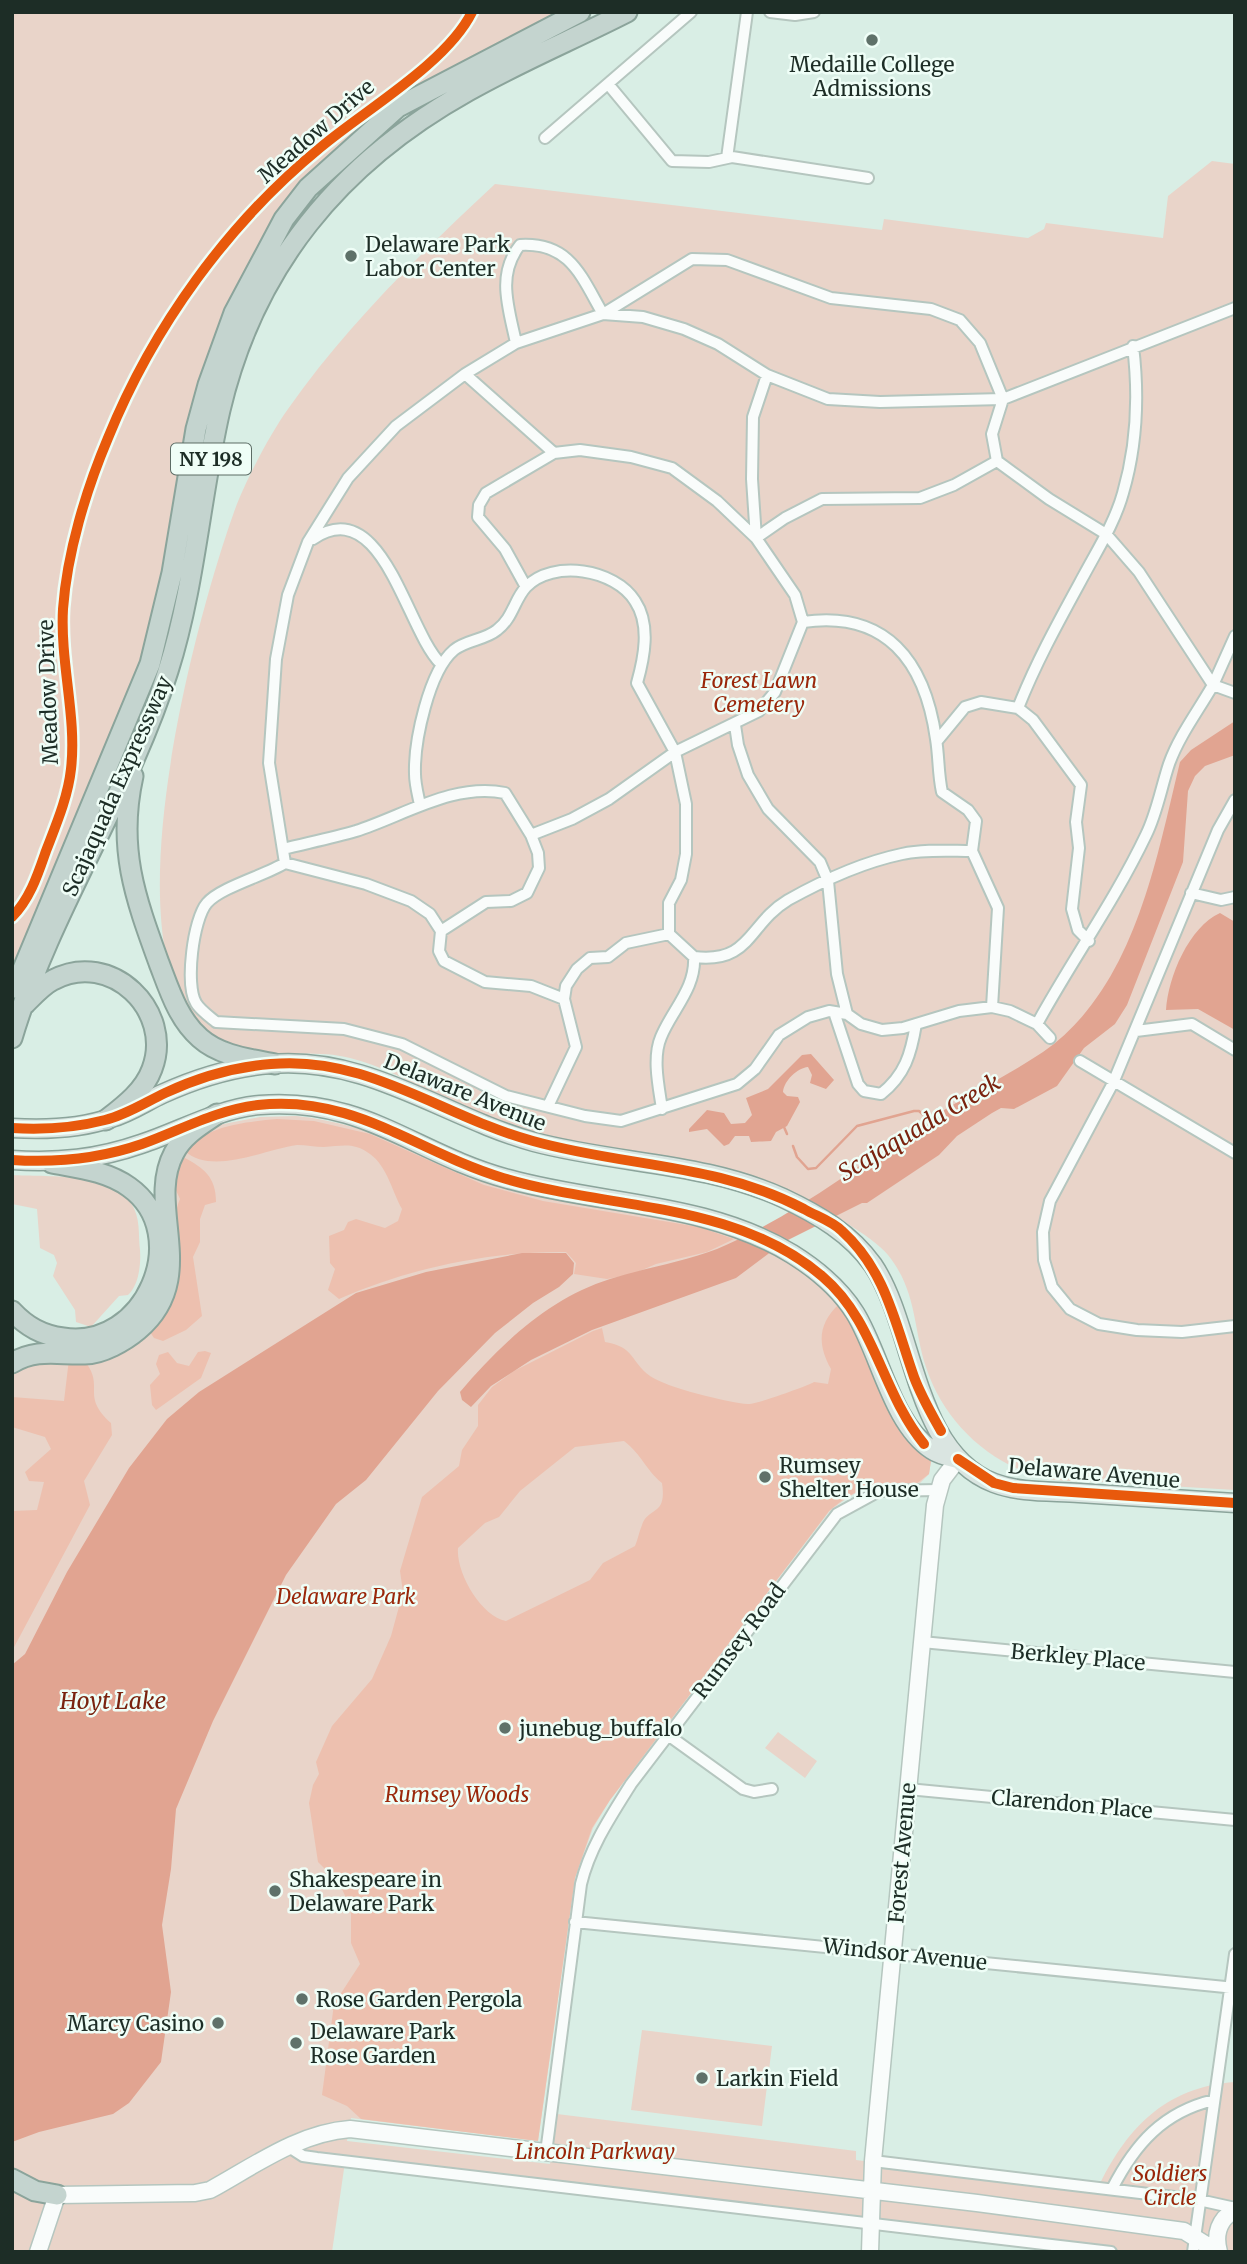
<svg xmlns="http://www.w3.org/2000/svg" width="1247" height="2264" viewBox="0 0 1247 2264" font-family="Merriweather,serif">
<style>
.green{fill:#e9d4c9}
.forest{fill:#edc0af;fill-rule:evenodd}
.water{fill:#e1a491}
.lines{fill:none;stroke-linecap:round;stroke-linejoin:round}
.stream{stroke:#e1a491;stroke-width:2.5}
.street-casing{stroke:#b5c6bf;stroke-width:14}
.secondary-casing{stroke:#b5c6bf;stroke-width:19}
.primary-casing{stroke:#8ba49b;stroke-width:21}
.highway-casing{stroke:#8ba49b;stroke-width:23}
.street{stroke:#f9fcfb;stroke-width:10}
.secondary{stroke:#f9fcfb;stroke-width:16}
.primary{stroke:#dae5e1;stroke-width:18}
.highway{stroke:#c4d4cf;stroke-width:19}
.cycleway-casing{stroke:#effef7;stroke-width:15}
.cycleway{stroke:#e8590c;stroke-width:10}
.poi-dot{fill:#5f7169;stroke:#effef7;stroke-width:2.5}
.labels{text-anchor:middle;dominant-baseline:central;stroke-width:5;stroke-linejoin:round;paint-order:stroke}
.shield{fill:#effef7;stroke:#5c6c65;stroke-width:2}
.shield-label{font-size:19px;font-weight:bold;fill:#1d2d26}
.poi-label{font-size:21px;fill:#1d2d26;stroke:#effef7;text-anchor:start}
.street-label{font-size:21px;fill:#1d2d26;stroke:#effef7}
.park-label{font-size:21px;font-style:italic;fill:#9a270a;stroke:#effef7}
.water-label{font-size:23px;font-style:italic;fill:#7a230f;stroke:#effef7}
</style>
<rect width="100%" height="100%" fill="#d9eee5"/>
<path class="green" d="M12,12H564L360,132L227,308L204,364L195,400L162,578L143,658L12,974Z
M1212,161L1235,164V1490C1191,1487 1148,1485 1104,1482C1086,1481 1067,1482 1049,1479C992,1467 944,1423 926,1367C913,1328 917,1291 888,1255C874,1237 819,1206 797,1196C712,1157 621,1156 533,1131C498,1121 463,1107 431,1092C405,1079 379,1065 350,1058C309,1047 260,1062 221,1043C95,981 197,616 233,515C243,485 270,434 288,409C347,325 421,253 495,184L882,230L884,219L1028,238L1044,229L1046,223L1163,238L1168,196Z
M296,1116C380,1124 438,1167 516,1190C614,1218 774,1213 840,1305C874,1353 901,1411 931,1461L929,1474L920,1483C910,1484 901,1482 891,1482C867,1483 847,1497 829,1512L610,1800L593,1828L575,1878L538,2141L351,2118L347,2141L550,2164L557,2114L856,2151V2160L1097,2190C1125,2130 1164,2087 1235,2082V2252H1091L1090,2247L346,2155L332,2252H12V1368L112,1350L173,1221L175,1156L213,1126L260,1117Z
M12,1175C45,1177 110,1172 131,1203C141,1218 138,1234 140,1250C141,1264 139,1285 128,1295L119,1296L91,1327L76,1322L75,1310L53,1276L57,1263L54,1255L40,1248L37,1209L12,1204Z
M778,1732L817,1761L805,1778L765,1748Z
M642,2030L772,2046L762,2126L631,2110Z"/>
<path class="forest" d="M277,1119L314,1121L370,1134L484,1185L543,1201L699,1227L734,1239L707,1252L656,1264L633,1274L607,1279L574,1274L576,1263L566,1252C490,1251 409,1268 339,1299L328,1290L335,1269L330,1263L329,1236L344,1230L348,1222L356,1219L385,1228L398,1221L402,1209C392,1191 387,1166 370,1154C354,1142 342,1146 324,1147C315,1147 306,1145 297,1145C266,1149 212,1176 185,1151C207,1125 245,1122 277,1119Z
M183,1157C204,1168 216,1177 216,1202L205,1205L200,1219V1242L193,1257L202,1316L186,1330L163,1341L154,1338L148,1329C163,1305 179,1283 180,1254C180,1234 171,1218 180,1199L174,1186L173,1167Z
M839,1304L849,1315L931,1461L929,1474L916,1484C880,1480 856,1487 829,1511L610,1800L592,1828L575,1878L538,2141L361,2119L347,2106L322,2095L334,2004L360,1964L351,1943V1908L339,1883L318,1862L309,1803L313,1785L319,1774L316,1762L332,1726L372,1679L391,1636L403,1592L400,1571L422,1497L459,1466L462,1450L478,1426V1405L492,1387L514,1371L593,1331L602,1328L605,1342C635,1347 630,1361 650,1376C665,1387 729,1403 748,1404C755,1405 807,1386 814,1382L828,1384L831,1369C817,1344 818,1324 839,1304ZM624,1441C643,1456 645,1469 662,1483C667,1517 649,1506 642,1525C639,1532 638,1539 635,1546L603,1563L590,1580L506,1621C481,1616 456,1573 458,1548L485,1523L499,1517L520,1491L575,1447Z
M205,1351L211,1353L201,1378L156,1410L152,1405L150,1385L160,1374L156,1364L159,1355L168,1352L177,1363L189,1366L198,1352Z
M69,1359H83C107,1387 79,1394 111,1423L112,1435L84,1481L90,1505L12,1651V1511L37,1510L44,1482L29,1481L25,1472L51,1449L45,1437L12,1427V1397L64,1401Z"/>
<path class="water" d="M1235,721V755L1205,766L1195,776L1188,791L1183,862L1127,1005L1115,1024L1084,1048L1057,1086L1014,1109L1001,1108L992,1113L957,1136L939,1155L867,1203H862L784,1242L736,1278L592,1330L531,1360L491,1386L471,1407L462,1400L460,1392C501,1344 549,1298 610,1279C645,1268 683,1262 717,1249C786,1220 850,1172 911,1131C953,1102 1001,1080 1043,1052C1134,989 1156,861 1180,762L1191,750Z
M1220,913L1235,922V1030L1198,1009L1166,1010C1168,977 1189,927 1220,913Z
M811,1054L834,1080L826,1089L810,1083L812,1075L808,1067C797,1068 784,1081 783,1092L787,1096L798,1097L800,1102L787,1126L776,1132L771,1141L751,1142L749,1136H735L729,1144L724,1146L707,1129L689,1132V1129L707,1110L724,1113L731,1124L745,1123L752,1115L746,1098L768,1089L802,1055Z
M522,1253H566L574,1263L573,1274L559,1287L533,1303L495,1333L438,1391L366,1480L336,1504L286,1575L213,1721L176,1809L171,1869L162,1925L171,1992L161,2062L129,2103L113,2114L39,2132L12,2142V1665L25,1654L67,1572L129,1468L167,1419L199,1392L356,1293L426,1272Z"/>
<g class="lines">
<path class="stream" d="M784,1127L787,1134
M793,1146L797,1157L808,1169L816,1168L857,1126L914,1111H919L928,1119"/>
<defs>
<path id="street" d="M770,12L795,15L814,12
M608,84L672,161L709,162L732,157L868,178
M545,138L691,12
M727,158L747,12
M516,343C509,309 496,275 520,245C570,242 581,276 603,314L692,259L727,260L831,298L931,309L960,320L980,343L1003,399L992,434L997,461L1049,499L1106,534L1139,572L1213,685
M465,374L554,453
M756,538L785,518L822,499L920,498L954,485L997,461
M756,538L752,479L753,417L767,375
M313,539C383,492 406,630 441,664
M526,587L505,549L478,517L479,505L486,493L554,453L580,450L631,457L672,468L717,501L756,538L795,595L803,622L775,692L759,711L675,752L609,799L572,819L531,835
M803,622C886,610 925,661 936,739C939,757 938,774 942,792L968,810L976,821L972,851L998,908L992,1007
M1213,685L1235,636
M1018,708C1036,662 1060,619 1084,575C1098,549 1115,522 1123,493C1137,445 1139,395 1133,346
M735,725L738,745L748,775L768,809L820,862L828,881L837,974L847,1014
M937,741L965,707L981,702L1018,708L1033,720L1081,785L1076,822L1079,848L1072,909L1078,930L1089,941
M1235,800L1218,830L1113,1083L1050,1201L1043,1232L1044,1260L1052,1287L1070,1309L1099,1324L1137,1330L1182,1332L1235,1326
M420,805C418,795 415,784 415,774C414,741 429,671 454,650C466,640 485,640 497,630C513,618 514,600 526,587C553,559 615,569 635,601C651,625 644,658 637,683L675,752L686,804V854L681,880L669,903V934
M283,849C307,843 332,838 356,831C403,816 455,782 505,793L531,835L538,853L539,868L527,893L511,901L486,902L441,931
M285,863L366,884L411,901L430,914L441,931L439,951L444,961L485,982L531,986L564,999
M1191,893L1221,900L1235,897
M12,917C30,899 38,874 46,851C56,825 68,797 71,769C77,717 60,663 63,609C67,553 86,490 108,438C153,327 228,223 321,147C365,110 447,63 472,12
M694,957C751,964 748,924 788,900C822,881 864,862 902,854C924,849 950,851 972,851
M834,1012L858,1084L864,1091L881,1094C905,1075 911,1054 916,1024
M1037,1024C1072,960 1114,902 1146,835C1157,813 1161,788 1169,764C1179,736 1198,711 1213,685L1235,693
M1136,1031L1192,1024L1235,1050
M1050,1038L1037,1024L1010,1011L992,1007L959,1011L903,1028L882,1030L861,1024L847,1014L829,1011L808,1017L779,1035L755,1069L737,1084L621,1121L585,1116L506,1096L402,1044L344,1029L216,1022C210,1017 200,1010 196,1003C185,985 193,919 207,903C221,887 266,875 285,863L269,763L276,659L288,595L308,542L348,478L396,426L465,374L516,343L603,314L643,317L684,329L718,344L767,375L828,399L880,402L1003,399L1235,308
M1080,1061L1235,1153
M549,1104L576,1047L564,999L566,986L577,969L590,958L608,957L626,943L669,934L694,957C696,988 672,1010 661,1037C652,1058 659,1088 662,1109
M922,1642L1235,1672
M668,1735L743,1789L754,1792L772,1789
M908,1789L1235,1820
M575,1922L1235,1988
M289,2147L303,2156L317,2158L1111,2252
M546,2153L581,1884C590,1847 611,1816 631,1784L837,1514L879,1491L938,1490
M873,2161L1199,2200L1235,2208
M1112,2189C1135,2144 1163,2112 1214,2100
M1193,2252L1235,1954"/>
<path id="secondary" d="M38,2252L57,2195L195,2193L210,2190C254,2166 298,2133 350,2129L977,2203L1184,2231L1218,2252
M870,2252L873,2161L935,1505L942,1480L958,1459
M1219,2252C1214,2234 1219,2219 1235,2210"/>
<path id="primary" d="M12,1128C45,1130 79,1129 111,1118C129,1113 145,1102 162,1094C197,1078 232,1067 271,1064C369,1056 444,1117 534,1142C617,1164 704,1162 783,1198C819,1215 850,1233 873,1265C915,1327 913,1452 994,1483C1020,1493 1051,1491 1079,1493C1131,1496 1183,1500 1235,1503
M12,1160C58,1163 98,1159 141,1144C181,1131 217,1109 260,1105C365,1097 415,1154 508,1179C601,1205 707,1202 792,1254C816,1269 840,1289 855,1313C880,1353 892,1424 932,1450C939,1455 949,1457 958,1459"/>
<path id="highway" d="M133,776C117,848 135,897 159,963C169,989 178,1019 200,1038C220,1056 250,1059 275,1064
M15,988L150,664L172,573L196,429L208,385L234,313L284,219L308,188L398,107L580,12
M25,1004C33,996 43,985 53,980C111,949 174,1011 152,1069C144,1091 124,1106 106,1120
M12,1038C50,910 128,798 168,671C195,586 200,497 220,410C254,266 339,163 468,91C519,62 574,39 627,12
M12,1311C27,1327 42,1335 63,1338C145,1351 195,1234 129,1187C107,1171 78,1168 52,1163
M12,1363C37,1348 58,1355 85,1354C102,1354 125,1341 138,1330C201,1277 145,1207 174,1153C183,1135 201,1125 217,1114
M12,2179L35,2191L57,2195"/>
</defs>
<use href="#street" class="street-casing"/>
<use href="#secondary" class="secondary-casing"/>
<use href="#primary" class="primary-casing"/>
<use href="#highway" class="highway-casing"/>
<use href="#street" class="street"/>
<use href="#secondary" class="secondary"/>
<use href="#primary" class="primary"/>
<use href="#highway" class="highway"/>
<defs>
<path id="cycleway" d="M12,917C30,899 38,874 46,851C56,825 68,797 71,769C77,717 60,663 63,609C67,553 86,490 108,438C153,327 228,223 321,147C365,110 447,63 472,12
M12,1128C44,1130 74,1128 105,1120C126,1115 146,1102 165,1093C199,1077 233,1067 271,1064C368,1055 443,1117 533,1141C625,1167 716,1163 804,1209C816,1216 832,1221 842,1231C886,1271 895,1323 914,1377C921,1396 931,1413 941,1431
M12,1160C58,1163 99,1159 142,1144C181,1130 216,1110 258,1105C353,1094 417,1152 503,1178C609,1210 735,1201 823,1277C875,1321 882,1393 924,1444
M958,1459L994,1483L1013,1488L1235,1503"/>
</defs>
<use href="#cycleway" class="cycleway-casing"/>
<use href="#cycleway" class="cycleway"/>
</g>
<g class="poi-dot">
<circle cx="872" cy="40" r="7"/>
<circle cx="351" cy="256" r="7"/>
<circle cx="765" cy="1477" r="7"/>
<circle cx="505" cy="1728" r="7"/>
<circle cx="275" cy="1891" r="7"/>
<circle cx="302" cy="1999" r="7"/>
<circle cx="218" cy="2023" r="7"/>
<circle cx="296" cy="2043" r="7"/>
<circle cx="702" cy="2078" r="7"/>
</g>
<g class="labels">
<rect class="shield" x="171" y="443.5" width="80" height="31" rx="5"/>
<g class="shield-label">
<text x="211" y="459">NY 198</text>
</g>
<g class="poi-label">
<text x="872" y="64" text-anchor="middle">Medaille College<tspan x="872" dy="24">Admissions</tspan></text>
<text x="365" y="244">Delaware Park<tspan x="365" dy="24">Labor Center</tspan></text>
<text x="779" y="1465">Rumsey<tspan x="779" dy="24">Shelter House</tspan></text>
<text x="519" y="1728">junebug_buffalo</text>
<text x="289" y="1879">Shakespeare in<tspan x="289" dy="24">Delaware Park</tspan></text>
<text x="316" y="1999">Rose Garden Pergola</text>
<text x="204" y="2023" text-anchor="end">Marcy Casino</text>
<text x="310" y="2031">Delaware Park<tspan x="310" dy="24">Rose Garden</tspan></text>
<text x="716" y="2078">Larkin Field</text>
</g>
<g class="street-label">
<text transform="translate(316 131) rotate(-41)">Meadow Drive</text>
<text transform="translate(48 692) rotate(-92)">Meadow Drive</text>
<text transform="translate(117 786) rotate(-66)">Scajaquada Expressway</text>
<text transform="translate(465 1092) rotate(22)">Delaware Avenue</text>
<text transform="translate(1094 1473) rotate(5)">Delaware Avenue</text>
<text transform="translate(739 1641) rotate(-53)">Rumsey Road</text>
<text transform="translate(1078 1657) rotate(5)">Berkley Place</text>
<text transform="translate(1072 1804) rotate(5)">Clarendon Place</text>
<text transform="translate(902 1853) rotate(-85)">Forest Avenue</text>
<text transform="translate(905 1954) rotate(6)">Windsor Avenue</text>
</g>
<g class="park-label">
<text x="759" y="680">Forest Lawn<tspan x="759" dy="24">Cemetery</tspan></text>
<text x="346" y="1596">Delaware Park</text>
<text x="457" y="1794">Rumsey Woods</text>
<text x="595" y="2151">Lincoln Parkway</text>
<text x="1170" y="2173">Soldiers<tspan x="1170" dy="24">Circle</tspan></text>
</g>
<g class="water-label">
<text transform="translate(919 1127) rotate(-31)">Scajaquada Creek</text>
<text x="113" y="1700">Hoyt Lake</text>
</g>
</g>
<rect width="1247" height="2264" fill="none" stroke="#1d2d26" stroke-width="28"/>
</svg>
